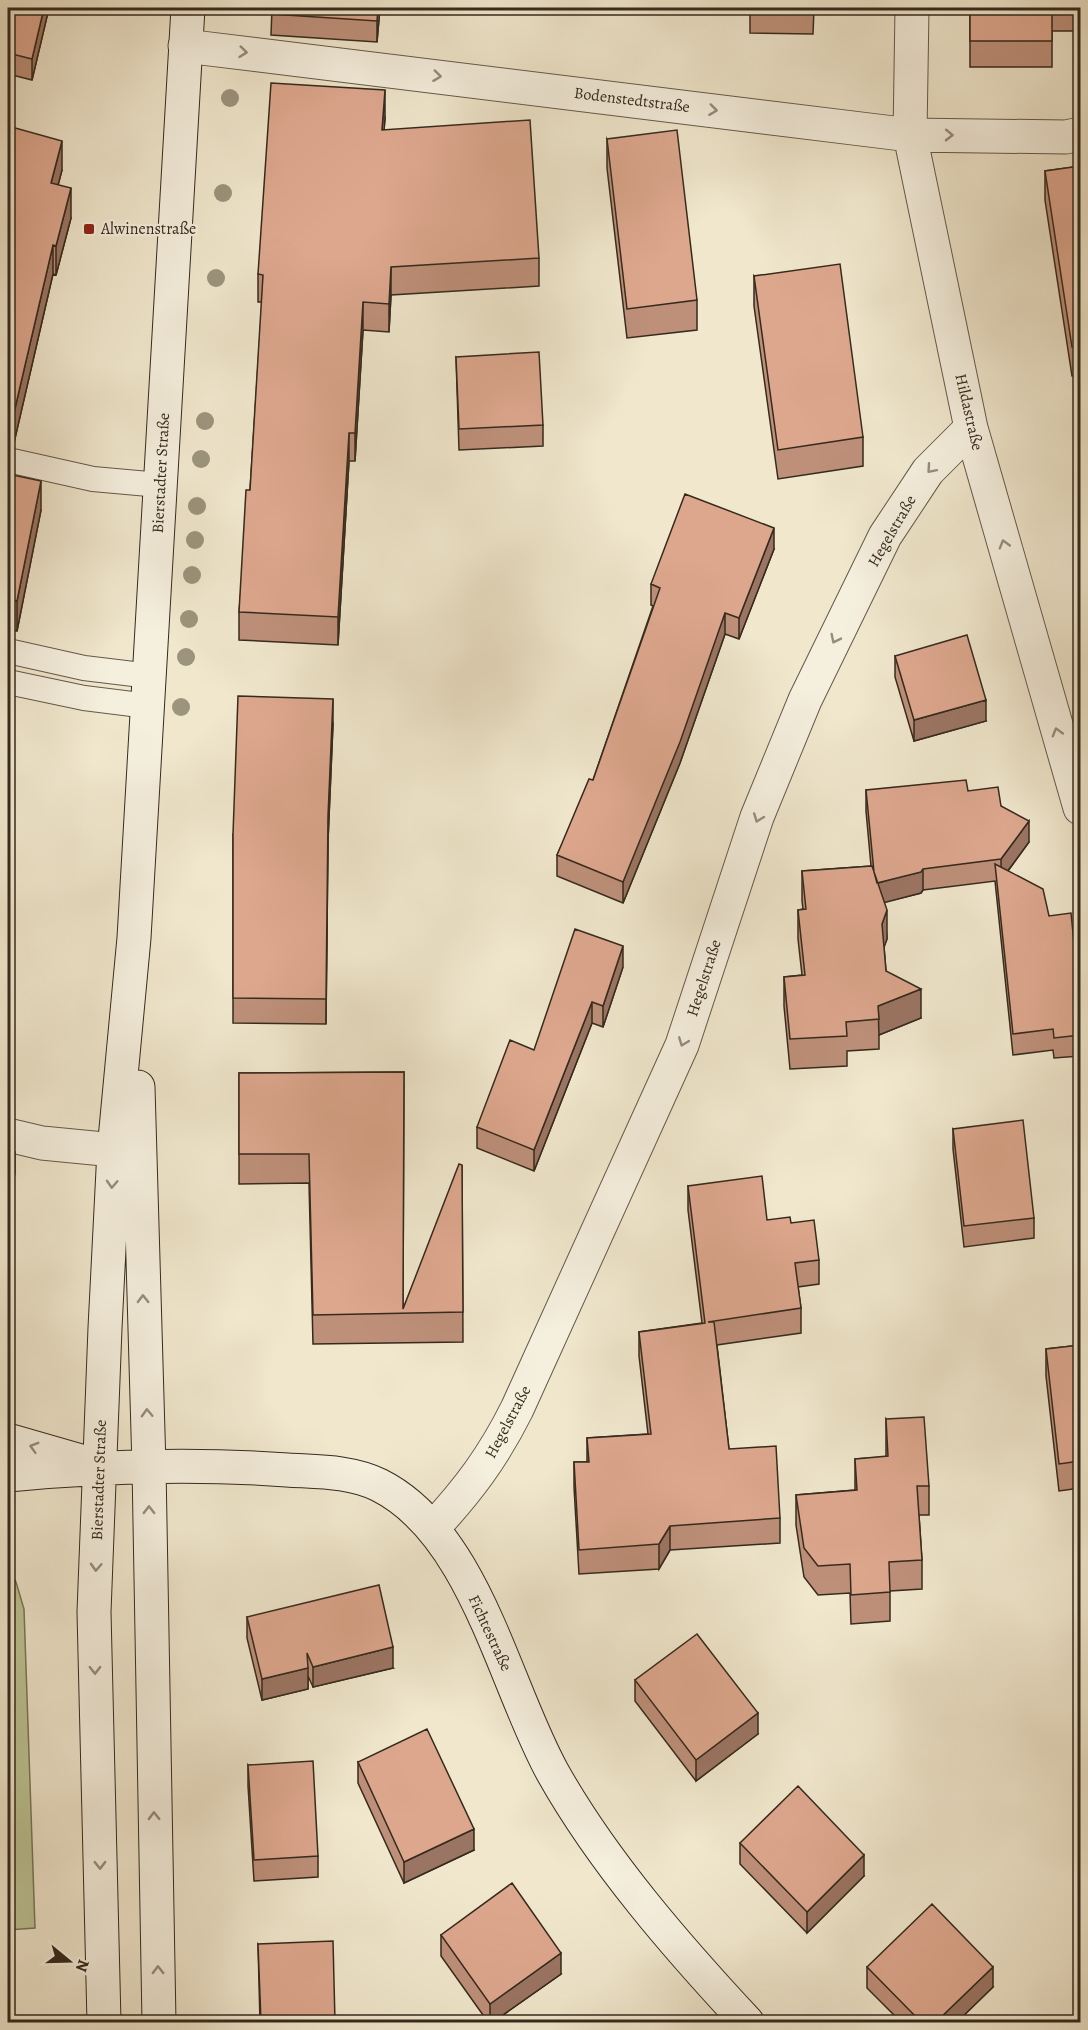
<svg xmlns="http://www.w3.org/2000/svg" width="1088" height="2030" viewBox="0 0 1088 2030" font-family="Alegreya,serif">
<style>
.green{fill:#bdc495;stroke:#797759;stroke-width:1.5}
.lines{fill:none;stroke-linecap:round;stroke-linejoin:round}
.lane-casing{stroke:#645949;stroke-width:26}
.street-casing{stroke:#645949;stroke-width:35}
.secondary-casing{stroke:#352a1d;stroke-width:35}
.lane{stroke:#f5efde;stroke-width:24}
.street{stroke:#f5efde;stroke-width:33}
.secondary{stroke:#f5efde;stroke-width:33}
.tree{fill:#9c947d}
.wall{fill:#be907a;stroke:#352a1d;stroke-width:1.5}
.shaded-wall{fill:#9b7563;stroke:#352a1d;stroke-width:1.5}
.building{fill:#dda78e;stroke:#352a1d;stroke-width:1.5}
.oneway{stroke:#958c7e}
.poi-dot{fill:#8f2418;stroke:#f5efde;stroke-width:2}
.labels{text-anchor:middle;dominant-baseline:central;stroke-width:4.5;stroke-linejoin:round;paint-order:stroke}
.street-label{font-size:16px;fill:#352a1d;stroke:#f5efde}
.poi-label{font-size:16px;fill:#352a1d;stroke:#f5efde;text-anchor:start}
</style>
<rect width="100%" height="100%" fill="#f0e7cd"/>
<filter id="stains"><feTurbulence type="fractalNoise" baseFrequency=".00333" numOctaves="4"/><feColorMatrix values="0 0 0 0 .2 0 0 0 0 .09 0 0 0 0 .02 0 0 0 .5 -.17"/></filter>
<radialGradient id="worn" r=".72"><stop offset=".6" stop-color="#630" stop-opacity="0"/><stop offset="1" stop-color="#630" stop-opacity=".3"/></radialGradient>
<path class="green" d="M8,1569L16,1582L24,1609L35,1928L8,1930Z"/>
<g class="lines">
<defs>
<path id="lane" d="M8,460L93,479L160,485
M8,651L84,668L150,676
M8,682L84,698L148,706"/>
<path id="street" d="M912,8L910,135L971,428L1080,808
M185,46L910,135L1066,137L1080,134
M8,1135L42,1143L114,1150
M433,1528C469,1489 493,1457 517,1409L682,1045L757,817L805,700L885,536L928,471L971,428"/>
<path id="secondary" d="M138,1087L149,1467L159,2022
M8,1440L81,1461
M8,1475C101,1466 194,1463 287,1470C318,1472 350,1471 379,1485C475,1533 504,1685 553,1773C603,1862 678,1948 747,2022
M104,2022L94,1612L105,1328L114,1150L134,938L188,8"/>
</defs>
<use href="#lane" class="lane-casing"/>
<use href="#street" class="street-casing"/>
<use href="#secondary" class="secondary-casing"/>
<use href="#lane" class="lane"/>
<use href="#street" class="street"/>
<use href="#secondary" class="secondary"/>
</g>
<g class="tree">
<circle cx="230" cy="98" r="9"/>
<circle cx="223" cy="193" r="9"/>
<circle cx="216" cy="278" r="9"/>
<circle cx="205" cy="421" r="9"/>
<circle cx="201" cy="459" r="9"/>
<circle cx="197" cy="506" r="9"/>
<circle cx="195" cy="540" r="9"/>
<circle cx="192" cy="575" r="9"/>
<circle cx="189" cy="619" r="9"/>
<circle cx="186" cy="657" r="9"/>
<circle cx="181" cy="707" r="9"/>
</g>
<path class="wall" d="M8,8H49L32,80L8,74Z
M272,8H380L377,42L271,35Z
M750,8H814L813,34L750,33Z
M970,8H1080V31H1052V67H970Z
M385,118L384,130L539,258V286L391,295L389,332L363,330L355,461H349L338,645L239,640V612L250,490L262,302H258V274Z
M8,126L62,170L58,185L71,218L56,275L53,274L13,447H8Z
M607,139L697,300V330L627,338L607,168Z
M1080,166V375L1072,376L1045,200V171Z
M754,276L863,437V466L778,479L754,306Z
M456,357L543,425V446L459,450Z
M8,474L41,510L17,631L8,629Z
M774,549L739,639L725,634L680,763L623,903L557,876V855L593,780L653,606L651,605V584Z
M895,656L986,721L914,741L895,677Z
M333,724L328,841L326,1024L233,1023V834Z
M866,790L968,791L1001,806L1029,842L1008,871L1074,943L1080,942V1056L1054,1058L1053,1050L1013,1055L995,881L923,890L921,893L884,902L887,939L884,946L886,971L921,1018L879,1035V1049L847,1051V1066L790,1069L784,1006V977L802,975L798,939V910L803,909L802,901V871L871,866L866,811Z
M623,967L603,1027L592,1023L534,1171L477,1148V1127L534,1050Z
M404,1072L403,1309L462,1165L463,1342L313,1344L309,1183L239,1184V1073Z
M953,1129L1034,1218V1238L964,1247L953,1149Z
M688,1186L767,1220L791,1223L819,1260V1284L798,1287L801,1308V1333L717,1345L729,1449L780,1518V1543L670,1550L659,1569L579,1574L574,1487V1462H587V1438L648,1434L639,1356V1332L702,1323L688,1210Z
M1080,1345V1488L1059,1491L1046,1376V1349Z
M886,1419L929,1486V1515H919L922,1560V1589L890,1591V1621L851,1624L850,1593L818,1595L804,1577L796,1525V1495L855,1490V1459L886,1457Z
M247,1617L393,1668L313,1687L308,1676V1689L262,1700L247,1638Z
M635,1680L758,1734L696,1781L635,1701Z
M358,1762L474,1850L404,1883L358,1783Z
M248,1765L318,1856V1877L254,1881L248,1786Z
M740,1843L864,1876L807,1933L740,1864Z
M441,1935L561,1974L493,2022H488L441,1956Z
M258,1944L335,2022H260Z
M867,1967L993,1987L957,2022H901L867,1988Z"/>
<path class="shaded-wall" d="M44,8H49L32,80V59Z
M378,8H380L377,42V21Z
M385,90V118L382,158V130Z
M62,141V170L51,212V183Z
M71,188V218L56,275V246Z
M53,245V274L13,447V417Z
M391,267V295L389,332V304Z
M363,302V330L355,461V433Z
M349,433V461L338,645V617Z
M41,481V510L17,631V601Z
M774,528V549L739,639V618Z
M725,613V634L680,763L623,903V882Z
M333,699V724L328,841L326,1024L328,816Z
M986,700V721L914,741V720Z
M1029,821V842L1001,880V859Z
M923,869V890L921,893L875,905V884Z
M887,910V939L882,953V924Z
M623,946V967L603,1027V1006Z
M921,989V1018L879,1035L878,1006Z
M592,1002V1023L534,1171V1150Z
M15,1152V1173L8,1210V1189Z
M670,1526V1550L659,1569V1544Z
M393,1647V1668L313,1687V1667Z
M308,1668V1689L262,1700V1679Z
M758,1713V1734L696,1781V1760Z
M474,1829V1850L404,1883V1862Z
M864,1855V1876L807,1933V1912Z
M561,1953V1974L493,2022H490V2004Z
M993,1967V1987L957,2022H936Z"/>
<path class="building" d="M8,8H44L32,59L8,53Z
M272,8H378L377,21L271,14Z
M970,8H1052V41H970Z
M271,83L385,90L382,130L530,120L539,258L391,267L389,304L363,302L355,433H349L338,617L239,612L246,490H250L263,275L258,274Z
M8,126L62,141L51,183L71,188L56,246L53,245L13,417H8Z
M677,130L697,300L627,309L607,139Z
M1080,166V346L1072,347L1045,171Z
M840,264L863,437L778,450L754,276Z
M539,352L543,425L459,429L456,357Z
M8,474L41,481L17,601L8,599Z
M685,494L774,528L739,618L725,613L680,742L623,882L557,855L589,779L593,780L660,588L651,584Z
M967,635L986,700L914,720L895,656Z
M238,696L333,699L328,816L326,999L233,998V834Z
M966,780L968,791L998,787L1001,806L1029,821L1001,859L923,869L921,872L877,883L874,872L866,790Z
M995,864L1043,889L1049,916L1071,913L1074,943L1080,942V1035L1054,1038L1053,1029L1013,1034Z
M872,866L887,910L882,924L886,971L921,989L878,1006L879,1019L846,1022L847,1036L790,1039L784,977L805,975L798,910L806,909L802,871Z
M575,929L623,946L603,1006L592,1002L534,1150L477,1127L510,1040L534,1050Z
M404,1072L403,1309L459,1164L462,1165L463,1312L313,1315L309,1154H239V1073Z
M1023,1120L1034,1218L964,1226L953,1129Z
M8,1151L15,1152L8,1189Z
M762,1176L767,1220L790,1217L791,1223L814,1220L819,1260L795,1263L801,1308L708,1322H714L729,1449L776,1446L780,1518L670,1526L659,1544L579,1550L574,1462H589L587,1438L651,1434L639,1332L705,1323L688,1186Z
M1080,1345V1461L1059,1464L1046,1349Z
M924,1417L929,1486H917L922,1560L889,1562L890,1592L851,1595L850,1564L818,1566L804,1548L796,1495L857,1490L855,1459L888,1456L886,1419Z
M379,1585L393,1647L313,1667L307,1653L308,1668L262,1679L247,1617Z
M697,1634L758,1713L696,1760L635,1680Z
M427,1729L474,1829L404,1862L358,1762Z
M313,1761L318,1856L254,1860L248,1765Z
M798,1786L864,1855L807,1912L740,1843Z
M512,1883L561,1953L490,2004L441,1935Z
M932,1904L993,1967L936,2022H921L867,1967Z
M333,1941L335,2022H261L258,1944Z"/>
<defs><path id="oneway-chevron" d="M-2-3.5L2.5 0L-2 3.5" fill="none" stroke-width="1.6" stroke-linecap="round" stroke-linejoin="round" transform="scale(1.5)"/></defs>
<g class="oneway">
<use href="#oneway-chevron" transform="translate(243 52) rotate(6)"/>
<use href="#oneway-chevron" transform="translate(437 76) rotate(7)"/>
<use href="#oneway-chevron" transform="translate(713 110) rotate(7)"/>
<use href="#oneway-chevron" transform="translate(949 135) rotate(1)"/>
<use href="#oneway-chevron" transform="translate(931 469) rotate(131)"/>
<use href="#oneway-chevron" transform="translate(1004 544) rotate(-106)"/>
<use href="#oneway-chevron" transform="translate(835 639) rotate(116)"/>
<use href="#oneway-chevron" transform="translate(1057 732) rotate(-106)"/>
<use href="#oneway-chevron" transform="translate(758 818) rotate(110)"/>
<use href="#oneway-chevron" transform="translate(683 1042) rotate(111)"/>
<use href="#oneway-chevron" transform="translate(112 1184) rotate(93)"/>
<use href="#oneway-chevron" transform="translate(143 1299) rotate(-91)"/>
<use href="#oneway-chevron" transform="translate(147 1413) rotate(-92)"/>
<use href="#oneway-chevron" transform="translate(34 1447) rotate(-164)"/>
<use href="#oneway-chevron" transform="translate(149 1510) rotate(-90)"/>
<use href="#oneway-chevron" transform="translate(96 1567) rotate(93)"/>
<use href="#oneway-chevron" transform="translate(95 1670) rotate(89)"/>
<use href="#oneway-chevron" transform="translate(154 1816) rotate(-91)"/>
<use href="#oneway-chevron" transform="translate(100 1865) rotate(89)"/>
<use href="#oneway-chevron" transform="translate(158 1970) rotate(-91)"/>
</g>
<rect class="poi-dot" x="83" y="223" width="12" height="12" rx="3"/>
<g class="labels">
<g class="street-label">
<text transform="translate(632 100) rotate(7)">Bodenstedtstraße</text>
<text transform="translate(969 412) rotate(77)">Hildastraße</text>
<text transform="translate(161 473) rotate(-87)">Bierstadter Straße</text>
<text transform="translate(892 531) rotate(-60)">Hegelstraße</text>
<text transform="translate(704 978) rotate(-72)">Hegelstraße</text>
<text transform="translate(508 1422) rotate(-62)">Hegelstraße</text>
<text transform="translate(99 1480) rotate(-88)">Bierstadter Straße</text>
<text transform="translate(490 1633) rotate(65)">Fichtestraße</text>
</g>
<g class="poi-label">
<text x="101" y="229">Alwinenstraße</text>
</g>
</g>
<rect width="1088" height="2030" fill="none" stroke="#f0e7cd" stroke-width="30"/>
<rect x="9" y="9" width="1070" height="2012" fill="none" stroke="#352a1d" stroke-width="3"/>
<rect x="15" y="15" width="1058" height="2000" fill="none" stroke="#352a1d" stroke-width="1.5"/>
<g transform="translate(69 1961) rotate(109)" stroke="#f5efde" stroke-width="4.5" paint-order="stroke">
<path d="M0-4.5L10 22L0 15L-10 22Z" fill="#352a1d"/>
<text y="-9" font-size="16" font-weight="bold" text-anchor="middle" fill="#352a1d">N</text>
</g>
<rect width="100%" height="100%" filter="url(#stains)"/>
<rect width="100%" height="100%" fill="url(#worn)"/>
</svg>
